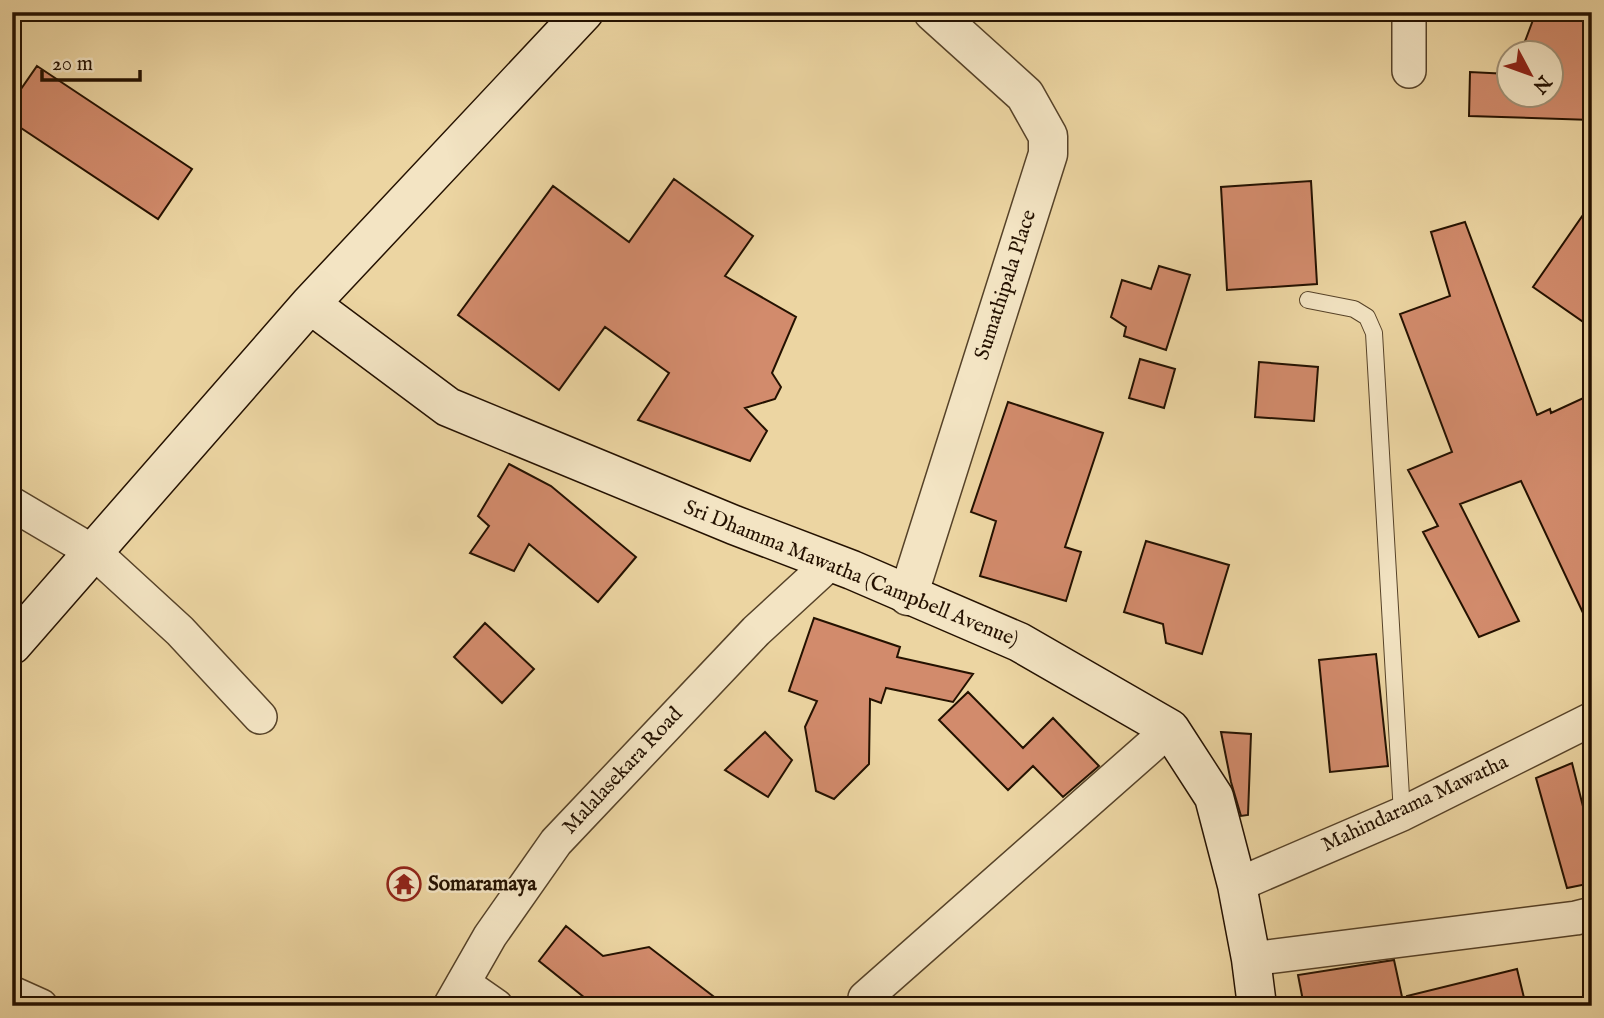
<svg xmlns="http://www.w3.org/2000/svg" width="1604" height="1018" viewBox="0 0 1604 1018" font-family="'IM FELL English',serif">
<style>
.building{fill:#d28b6c;stroke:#241100;stroke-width:2}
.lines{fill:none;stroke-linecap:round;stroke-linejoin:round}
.service-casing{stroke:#564228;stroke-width:18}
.minor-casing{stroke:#564228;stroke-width:36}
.tertiary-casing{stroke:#564228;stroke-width:41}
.secondary-casing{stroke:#241100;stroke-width:41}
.service{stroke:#f3e4c3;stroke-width:16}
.minor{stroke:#f3e4c3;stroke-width:33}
.tertiary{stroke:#f3e4c3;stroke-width:38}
.secondary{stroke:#f3e4c3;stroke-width:38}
.labels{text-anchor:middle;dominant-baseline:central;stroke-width:5;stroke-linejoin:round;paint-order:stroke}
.street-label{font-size:21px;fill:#241100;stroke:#f3e4c3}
.poi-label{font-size:21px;font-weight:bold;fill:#241100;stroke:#f3e4c3;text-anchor:start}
</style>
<rect width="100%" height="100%" fill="#ecd5a2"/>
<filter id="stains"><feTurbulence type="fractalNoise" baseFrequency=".00286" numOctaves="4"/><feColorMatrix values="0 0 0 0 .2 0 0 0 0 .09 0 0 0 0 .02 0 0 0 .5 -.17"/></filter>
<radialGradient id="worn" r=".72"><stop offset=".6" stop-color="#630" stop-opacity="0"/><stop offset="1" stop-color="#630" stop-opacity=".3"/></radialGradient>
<path class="building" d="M1536,12H1592V120L1469,116L1470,72L1509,74V94H1551V52H1521Z
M37,66L192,169L158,219L12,122V102Z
M674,179L753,236L725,276L796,317L772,373L781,387L775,399L745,408L767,431L750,461L638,420L669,373L605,327L559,390L458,315L553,186L629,242Z
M1311,181L1317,284L1227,290L1221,187Z
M1592,202V328L1533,287Z
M1465,222L1537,415L1550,409L1551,413L1592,394V632L1521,481L1460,504L1519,621L1479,637L1423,532L1438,526L1408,470L1452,452L1400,314L1450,296L1431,232Z
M1159,266L1190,275L1166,350L1124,336L1126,327L1111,317L1122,280L1151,289Z
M1140,359L1175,369L1164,408L1129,398Z
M1259,362L1318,367L1314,421L1255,417Z
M1008,402L1103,433L1065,547L1081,552L1066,601L980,576L996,521L971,512Z
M509,464L551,486L636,557L598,602L529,544L514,571L470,553L489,526L478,516Z
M1146,541L1229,565L1202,654L1166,643L1163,624L1124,612Z
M814,618L900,647L897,657L973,674L953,702L886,688L881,703L870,699L869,764L834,799L816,791L805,727L817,701L789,691Z
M485,623L534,669L502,703L454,657Z
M1376,654L1388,766L1330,772L1319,660Z
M968,692L1023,748L1053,718L1099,766L1063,797L1033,766L1008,790L939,720Z
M765,732L792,760L768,797L725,770Z
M1221,732L1251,734L1248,815L1241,816L1231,782Z
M1572,763L1592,842V883L1567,888L1536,778Z
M566,926L603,956L649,947L726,1006H595L539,961Z
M1394,960L1404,1006H1304L1298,975Z
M1517,969L1526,1006H1408L1407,996Z"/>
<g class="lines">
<defs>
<path id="service" d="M1308,300L1354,309L1367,317L1374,333L1402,814"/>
<path id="minor" d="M1409,12V71
M12,504L95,553L180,631L260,717
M1237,885L1402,814L1592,719
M1251,959L1576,918L1592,914
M463,983L496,1006
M12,993L41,1006
M865,998L1170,729
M450,1006L490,936L556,842L756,631L830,563"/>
<path id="tertiary" d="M908,596L1048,154V136L1025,95L933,12"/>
<path id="secondary" d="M310,304L448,407L734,525L852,570L1019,642L1170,729L1214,797L1237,885L1251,959L1257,1006
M12,645L310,304L584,12"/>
</defs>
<use href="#service" class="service-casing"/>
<use href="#minor" class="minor-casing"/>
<use href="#tertiary" class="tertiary-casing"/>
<use href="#secondary" class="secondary-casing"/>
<use href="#service" class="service"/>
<use href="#minor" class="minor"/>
<use href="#tertiary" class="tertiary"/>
<use href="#secondary" class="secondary"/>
</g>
<defs>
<symbol id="temple-ring" viewBox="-11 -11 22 22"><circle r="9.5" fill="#f3e4c3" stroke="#8f2418" stroke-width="1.5"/><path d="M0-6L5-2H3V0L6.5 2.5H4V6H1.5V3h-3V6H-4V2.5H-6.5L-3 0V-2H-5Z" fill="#8f2418"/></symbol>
</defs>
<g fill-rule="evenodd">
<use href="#temple-ring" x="385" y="865" width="38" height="38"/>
</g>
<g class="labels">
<g class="street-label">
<text transform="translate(1006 285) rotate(-72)">Sumathipala Place</text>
<text transform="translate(851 574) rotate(22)">Sri Dhamma Mawatha (Campbell Avenue)</text>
<text transform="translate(623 771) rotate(-47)">Malalasekara Road</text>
<text transform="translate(1415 804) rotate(-25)">Mahindarama Mawatha</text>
</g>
<g class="poi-label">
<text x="428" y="884">Somaramaya</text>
</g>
</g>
<rect width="1604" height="1018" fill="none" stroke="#ecd5a2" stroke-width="42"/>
<rect x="14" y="14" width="1576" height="990" fill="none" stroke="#241100" stroke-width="3.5"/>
<rect x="21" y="21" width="1562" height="976" fill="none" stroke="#241100" stroke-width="2"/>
<g transform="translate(1530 74) rotate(131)"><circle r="33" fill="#f3e4c3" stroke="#a09075" stroke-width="2"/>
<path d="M0-5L12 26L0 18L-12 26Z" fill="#8f2418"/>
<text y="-10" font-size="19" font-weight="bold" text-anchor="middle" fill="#241100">N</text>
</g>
<path d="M42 70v10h98v-10" fill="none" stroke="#241100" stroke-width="3.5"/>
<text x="52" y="70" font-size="21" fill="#241100" stroke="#f3e4c3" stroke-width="5" paint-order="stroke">20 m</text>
<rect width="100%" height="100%" filter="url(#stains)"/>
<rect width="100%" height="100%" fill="url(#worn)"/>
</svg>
